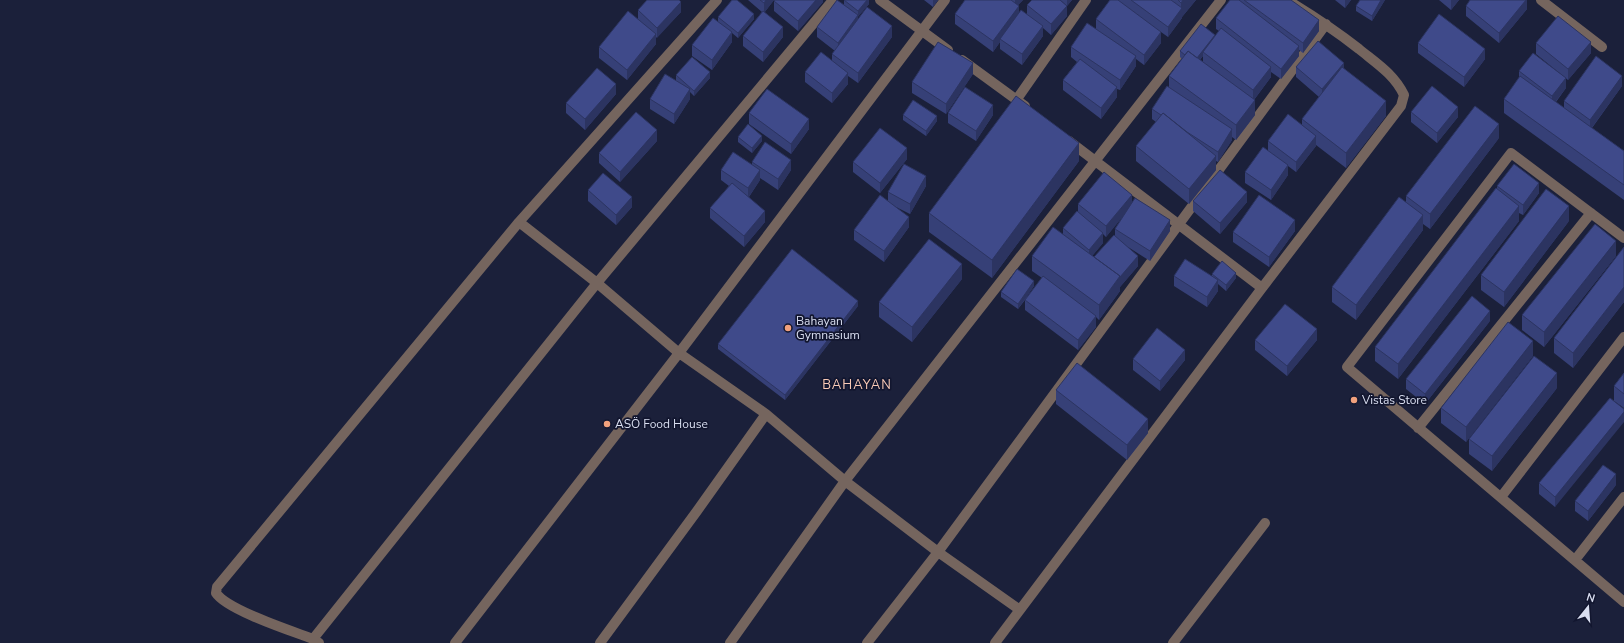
<svg xmlns="http://www.w3.org/2000/svg" width="1624" height="643" viewBox="0 0 1624 643" font-family="'Nunito Sans',sans-serif">
<style>
.lines{fill:none;stroke-linecap:round;stroke-linejoin:round}
.minor{stroke:#75655e;stroke-width:10}
.wall{fill:#364077;fill-rule:evenodd}
.shaded-wall{fill:#2c3461}
.building{fill:#3f4a8a;stroke:#2c3461}
.poi-dot{fill:#f1a17d;stroke:#12162f;stroke-width:1.5}
.labels{text-anchor:middle;dominant-baseline:central;stroke-width:3.5;stroke-linejoin:round;paint-order:stroke}
.poi-label{font-size:12px;fill:#d9def0;stroke:#12162f;text-anchor:start}
.neighbourhood-label{font-size:13px;letter-spacing:1px;fill:#f9cab6;stroke:#12162f}
</style>
<rect width="100%" height="100%" fill="#1b203a"/>
<g class="lines">
<path class="minor" d="M880,0L948,50
M1541,0L1602,47
M962,60L1025,106
M1017,99L1086,0
M1069,141L1262,288
M519,222L597,283L679,353L766,414L845,481L938,552L1020,610
M1624,238L1511,153L1347,367L1624,602
M1418,428L1591,213
M1501,497L1624,337
M1575,560L1624,497
M313,639L597,283L833,0
M319,643L313,639C292,631 227,610 216,593L217,587L519,222L717,0
M455,643L679,353L945,0
M600,643L697,511L766,414
M730,643L845,481L1221,0
M867,643L938,552L1326,24
M995,643L1262,288L1401,106L1404,95C1394,74 1376,63 1359,49C1336,31 1312,15 1287,0
M1173,643L1265,523"/>
</g>
<path class="wall" d="M748,0H774L764,13L783,37L763,62L743,46V36L762,12Z
M823,0V2L798,31L774,11V1Z
M844,0H869V4L858,16V20L892,37L858,83L848,76V84L832,103L805,82V72L832,61V54L835,51L817,37V27L844,5Z
M924,0H938L933,7Z
M965,0H1023L1018,5L1019,13L1027,14V5L1067,16L1051,35L1043,28V36L1022,65L1000,49V42L993,52L955,24V14Z
M1060,0H1072L1067,6Z
M1110,0H1196L1182,17V18L1168,37L1161,32V43L1144,65L1136,59V66L1120,90L1117,89V97L1101,119L1063,90V80L1077,62L1071,57V47L1096,29V19Z
M1240,0H1291L1319,31L1303,53L1299,50V56L1281,79L1271,72V77L1254,100L1255,115L1236,140L1232,137V140L1218,162L1216,161V170L1189,204L1136,161V146L1156,122L1152,119V109L1169,88V76L1182,59L1180,57V51L1215,36L1219,31L1216,29V18L1240,1ZM1203,56V62L1200,60Z
M1335,0H1351L1345,8Z
M1385,0L1372,21L1356,11V6Z
M1439,0H1459L1451,10Z
M1527,0V9L1499,43L1466,16V6Z
M638,10L681,12L656,38V44L627,80L599,58V47L638,19Z
M718,17L754,19L738,38L732,33V42L712,70L692,56V45L718,22Z
M1418,43L1485,59L1464,87L1418,53Z
M1536,43L1591,53L1568,80L1536,54Z
M1296,67L1344,69L1386,116L1346,168L1316,145V146L1296,172L1288,166V175L1271,200L1245,183V172L1268,151V141L1302,125V119L1319,97L1296,77Z
M1519,71L1566,88L1556,102L1564,108V101L1622,86L1592,128L1624,151V200L1504,113V99L1519,78Z
M973,74L946,114L912,93V82Z
M676,75L710,78L694,96L690,92V99L674,124L650,109V99L676,80Z
M616,94L585,130L566,113V103Z
M1411,112L1458,117L1437,143L1411,122Z
M749,113L809,129L791,154L749,124Z
M948,113L993,115L976,141L948,123Z
M903,115L937,121L926,136L903,120Z
M738,137L762,141L752,153L738,142Z
M1499,138L1430,229L1423,224V230L1356,320L1332,302V287L1406,203V196Z
M657,141L620,182L599,163V153Z
M907,159L880,193L853,172V162Z
M1079,161L992,278L929,232V213Z
M752,162L791,170L778,190L760,178V180L749,197L765,222L744,247L710,218V208L729,186L721,180V170L752,165Z
M926,186L910,214L894,206L909,227L884,262L854,240V230L888,201V192Z
M1497,186L1539,193L1523,215L1519,213V221L1398,379L1375,361V347L1497,189Z
M588,190L632,207L616,225L588,201Z
M1193,201L1247,202L1220,234L1193,211Z
M1132,203L1170,231L1150,261L1128,247L1138,266L1120,287V291L1099,320L1096,317V327L1078,350L1025,310V300L1018,309L1001,297V292L1034,286L1025,299L1042,278L1032,271V256L1063,234V228L1078,212V204ZM1124,214L1115,229V236L1094,257L1092,256L1103,243V234L1106,237Z
M1569,221L1504,307L1481,290V275Z
M1295,231L1269,267L1233,242V232Z
M1624,247V302L1573,368L1554,353V338Z
M1616,256L1544,347L1522,330V315Z
M1212,274L1236,278L1226,291L1218,284V291L1207,307L1174,286V276L1212,277Z
M962,279L912,342L879,317V302Z
M858,306L785,400L718,349V344Z
M1490,321L1425,404L1406,389V379Z
M1255,340H1317L1287,376L1255,350Z
M1533,356L1466,442L1441,423V408Z
M1133,359L1185,360L1160,391L1133,370Z
M1624,373V408L1614,401V386Z
M1557,388L1492,471L1469,454V439Z
M1056,390L1148,433L1127,460L1056,404Z
M1610,398L1555,507L1539,494V483Z
M1616,485L1588,521L1575,511V501Z"/>
<path class="shaded-wall" d="M766,0H774L764,13V3Z
M816,0H823V2L798,31V21Z
M867,0H869V4L858,17V11Z
M933,0H938L933,7Z
M1015,0H1023L1015,8Z
M1067,0H1072L1067,6Z
M1183,0H1196L1182,17V18L1168,37V27L1181,9V3Z
M1345,0H1351L1345,8Z
M1381,0H1385L1372,21V16Z
M1451,0H1459L1451,10Z
M1526,0H1527V9L1499,43V33Z
M681,2V12L657,38V28Z
M1019,6V16L1000,39V42L993,52V41Z
M1067,6V16L1051,35V24Z
M754,14V19L738,38V33Z
M858,15V26L838,53V43Z
M1319,20V31L1303,53V43Z
M892,26V37L858,83V73Z
M1043,26V36L1022,65V54Z
M783,27V37L763,62V52Z
M732,32V42L712,70V60Z
M1161,32V43L1144,65V55Z
M656,34V44L627,80V70Z
M1215,35V40L1203,52V56L1193,67V62Z
M1591,42V53L1568,80V69Z
M1299,46V56L1281,79V69Z
M1485,49V59L1464,87V77Z
M1136,56V66L1120,90V80Z
M973,63V74L946,114V104Z
M1344,63V74L1322,99V89Z
M1271,67V77L1253,101V90Z
M710,72V78L694,96V91Z
M848,73V84L832,103V93Z
M1622,76V86L1590,130V120Z
M1566,78V88L1552,106V96Z
M616,84V94L585,130V119Z
M1117,87V97L1101,119V108Z
M690,89V99L674,124V114Z
M1255,100V115L1236,140V125Z
M1386,101V116L1346,168V153Z
M993,105V115L976,141V131Z
M1458,107V117L1437,143V133Z
M937,116V121L926,136V131Z
M809,119V129L791,154V144Z
M1499,124V138L1430,229V214Z
M1232,129V140L1218,162V152Z
M657,130V141L620,182V172Z
M762,136V141L752,153V148Z
M1316,136V146L1296,172V162Z
M1079,143V161L992,278V260Z
M907,148V159L880,193V183Z
M1216,156V170L1189,204V189Z
M791,160V170L778,190V179Z
M1288,165V175L1271,200V190Z
M760,170V180L748,198V188Z
M926,176V186L910,214V204Z
M1539,183V193L1523,215V205Z
M1247,192V202L1220,234V223Z
M1132,195V206L1106,237V226Z
M632,197V207L616,225V215Z
M1519,206V221L1398,379V364Z
M1569,206V221L1504,307V292Z
M765,211V222L744,247V236Z
M1423,215V230L1356,320V305Z
M909,217V227L884,262V251Z
M1170,220V231L1150,261V251Z
M1295,220V231L1269,267V257Z
M1103,233V243L1089,260V250Z
M1616,241V256L1544,347V332Z
M1138,256V266L1120,287V291L1099,320V305L1120,276Z
M962,264V279L912,342V327Z
M1236,273V278L1226,291V285Z
M1218,280V291L1207,307V297Z
M1034,281V286L1018,309V304Z
M1624,287V302L1573,368V353Z
M858,301V306L785,400V395Z
M1490,311V321L1425,404V394Z
M1096,316V327L1078,350V340Z
M1317,329V340L1287,376V366Z
M1533,341V356L1466,442V427Z
M1185,350V360L1160,391V381Z
M1557,373V388L1492,471V456Z
M1624,412V422L1555,507V497Z
M1148,419V433L1127,460V445Z
M1616,474V485L1588,521V511Z"/>
<path class="building" d="M647,0H679L681,2L657,28L638,10Z
M732,0H737L754,14L738,33L718,17Z
M760,0H766L764,3Z
M775,0H816L798,21L774,1Z
M837,0L858,15L838,43L817,27Z
M844,0H867L858,11Z
M965,0H1011L1019,6L993,41L955,14Z
M1032,0H1060L1067,6L1051,24L1027,5Z
M1110,0H1118L1161,32L1144,55L1096,19Z
M1131,0H1171L1182,8L1168,27Z
M1178,0H1183L1181,3Z
M1230,0H1239L1299,46L1281,69L1216,18Z
M1244,0H1291L1319,20L1303,43Z
M1360,0H1381L1372,16L1356,6Z
M1470,0H1526L1499,33L1466,6Z
M867,7L892,26L858,73L832,54Z
M1021,10L1043,26L1022,54L1000,39Z
M628,11L656,34L627,70L599,47Z
M763,11L783,27L763,52L743,36Z
M1439,14L1485,49L1464,77L1418,43Z
M1558,16L1591,42L1568,69L1536,43Z
M713,18L732,32L712,60L692,45Z
M1087,23L1136,56L1120,80L1071,47Z
M1201,24L1215,35L1197,58L1188,51L1185,55L1180,51Z
M1221,28L1271,67L1253,90L1203,52Z
M1318,41L1344,63L1322,89L1296,67Z
M938,42L973,63L946,104L912,82Z
M1188,51L1255,100L1236,125L1169,76Z
M821,52L848,73L832,93L805,72Z
M1533,53L1566,78L1552,96L1519,71Z
M1596,56L1622,76L1590,120L1564,101Z
M692,57L710,72L694,91L676,75Z
M1080,59L1117,87L1101,108L1063,80Z
M1342,67L1386,101L1346,153L1302,119Z
M597,68L616,84L585,119L566,103Z
M665,74L690,89L674,114L650,99Z
M1520,76L1624,151V185L1504,99Z
M1167,86L1232,129L1218,152L1187,132L1163,113L1161,115L1152,109Z
M1432,86L1458,107L1437,133L1411,112Z
M965,87L993,105L976,131L948,113Z
M767,89L809,119L791,144L749,113Z
M1016,96L1079,143L992,260L929,213Z
M913,100L937,116L926,131L903,115Z
M1475,106L1499,124L1430,214L1406,196Z
M636,112L657,130L620,172L599,153Z
M1163,113L1216,156L1189,189L1136,146Z
M1288,114L1316,136L1296,162L1268,141Z
M748,124L762,136L752,148L738,137Z
M880,128L907,148L880,183L853,162Z
M765,142L791,160L778,179L752,162Z
M1263,147L1288,165L1271,190L1245,172Z
M733,152L760,170L748,188L721,170Z
M904,164L926,176L910,204L888,192Z
M1514,164L1539,183L1523,205L1497,186Z
M1220,170L1247,192L1220,223L1193,201Z
M1104,172L1132,195L1106,226L1078,204Z
M603,173L632,197L616,215L588,190Z
M732,183L765,211L744,236L710,208Z
M1496,188L1519,206L1398,364L1375,347Z
M1546,189L1569,206L1504,292L1481,275Z
M880,195L909,217L884,251L854,230Z
M1259,195L1295,220L1269,257L1233,232Z
M1399,197L1423,215L1356,305L1332,287Z
M1135,198L1170,220L1150,251L1115,229Z
M1077,211L1103,233L1089,250L1063,228Z
M1595,224L1616,241L1544,332L1522,315Z
M1053,227L1120,276L1099,305L1032,256Z
M1114,235L1138,256L1120,277V276L1094,257Z
M929,239L962,264L912,327L879,302Z
M1624,247V287L1573,353L1554,338Z
M792,249L858,301L785,395L718,344Z
M1185,259L1218,280L1207,297L1174,276Z
M1222,261L1236,273L1226,285L1212,274Z
M1017,269L1034,281L1018,304L1001,292Z
M1043,276L1096,316L1078,340L1025,300Z
M1472,296L1490,311L1425,394L1406,379Z
M1285,304L1317,329L1287,366L1255,340Z
M1508,322L1533,341L1466,427L1441,408Z
M1157,328L1185,350L1160,381L1133,359Z
M1534,356L1557,373L1492,456L1469,439Z
M1077,363L1148,419L1127,445L1056,390Z
M1624,373V394L1614,386Z
M1610,398L1624,409V412L1555,497L1539,483Z
M1603,465L1616,474L1588,511L1575,501Z"/>
<g class="poi-dot">
<circle cx="788" cy="328" r="4"/>
<circle cx="1354" cy="400" r="4"/>
<circle cx="607" cy="424" r="4"/>
</g>
<g class="labels">
<g class="poi-label">
<text x="796" y="321">Bahayan<tspan x="796" dy="14">Gymnasium</tspan></text>
<text x="1362" y="400">Vistas Store</text>
<text x="615" y="424">ASÖ Food House</text>
</g>
<g class="neighbourhood-label">
<text x="857" y="385">BAHAYAN</text>
</g>
</g>
<g transform="translate(1588 607) rotate(17)" stroke="#12162f" stroke-width="3" paint-order="stroke">
<path d="M0-3L7 15L0 10L-7 15Z" fill="#d9def0"/>
<text y="-6" font-size="11" font-weight="bold" text-anchor="middle" fill="#d9def0">N</text>
</g>
</svg>
